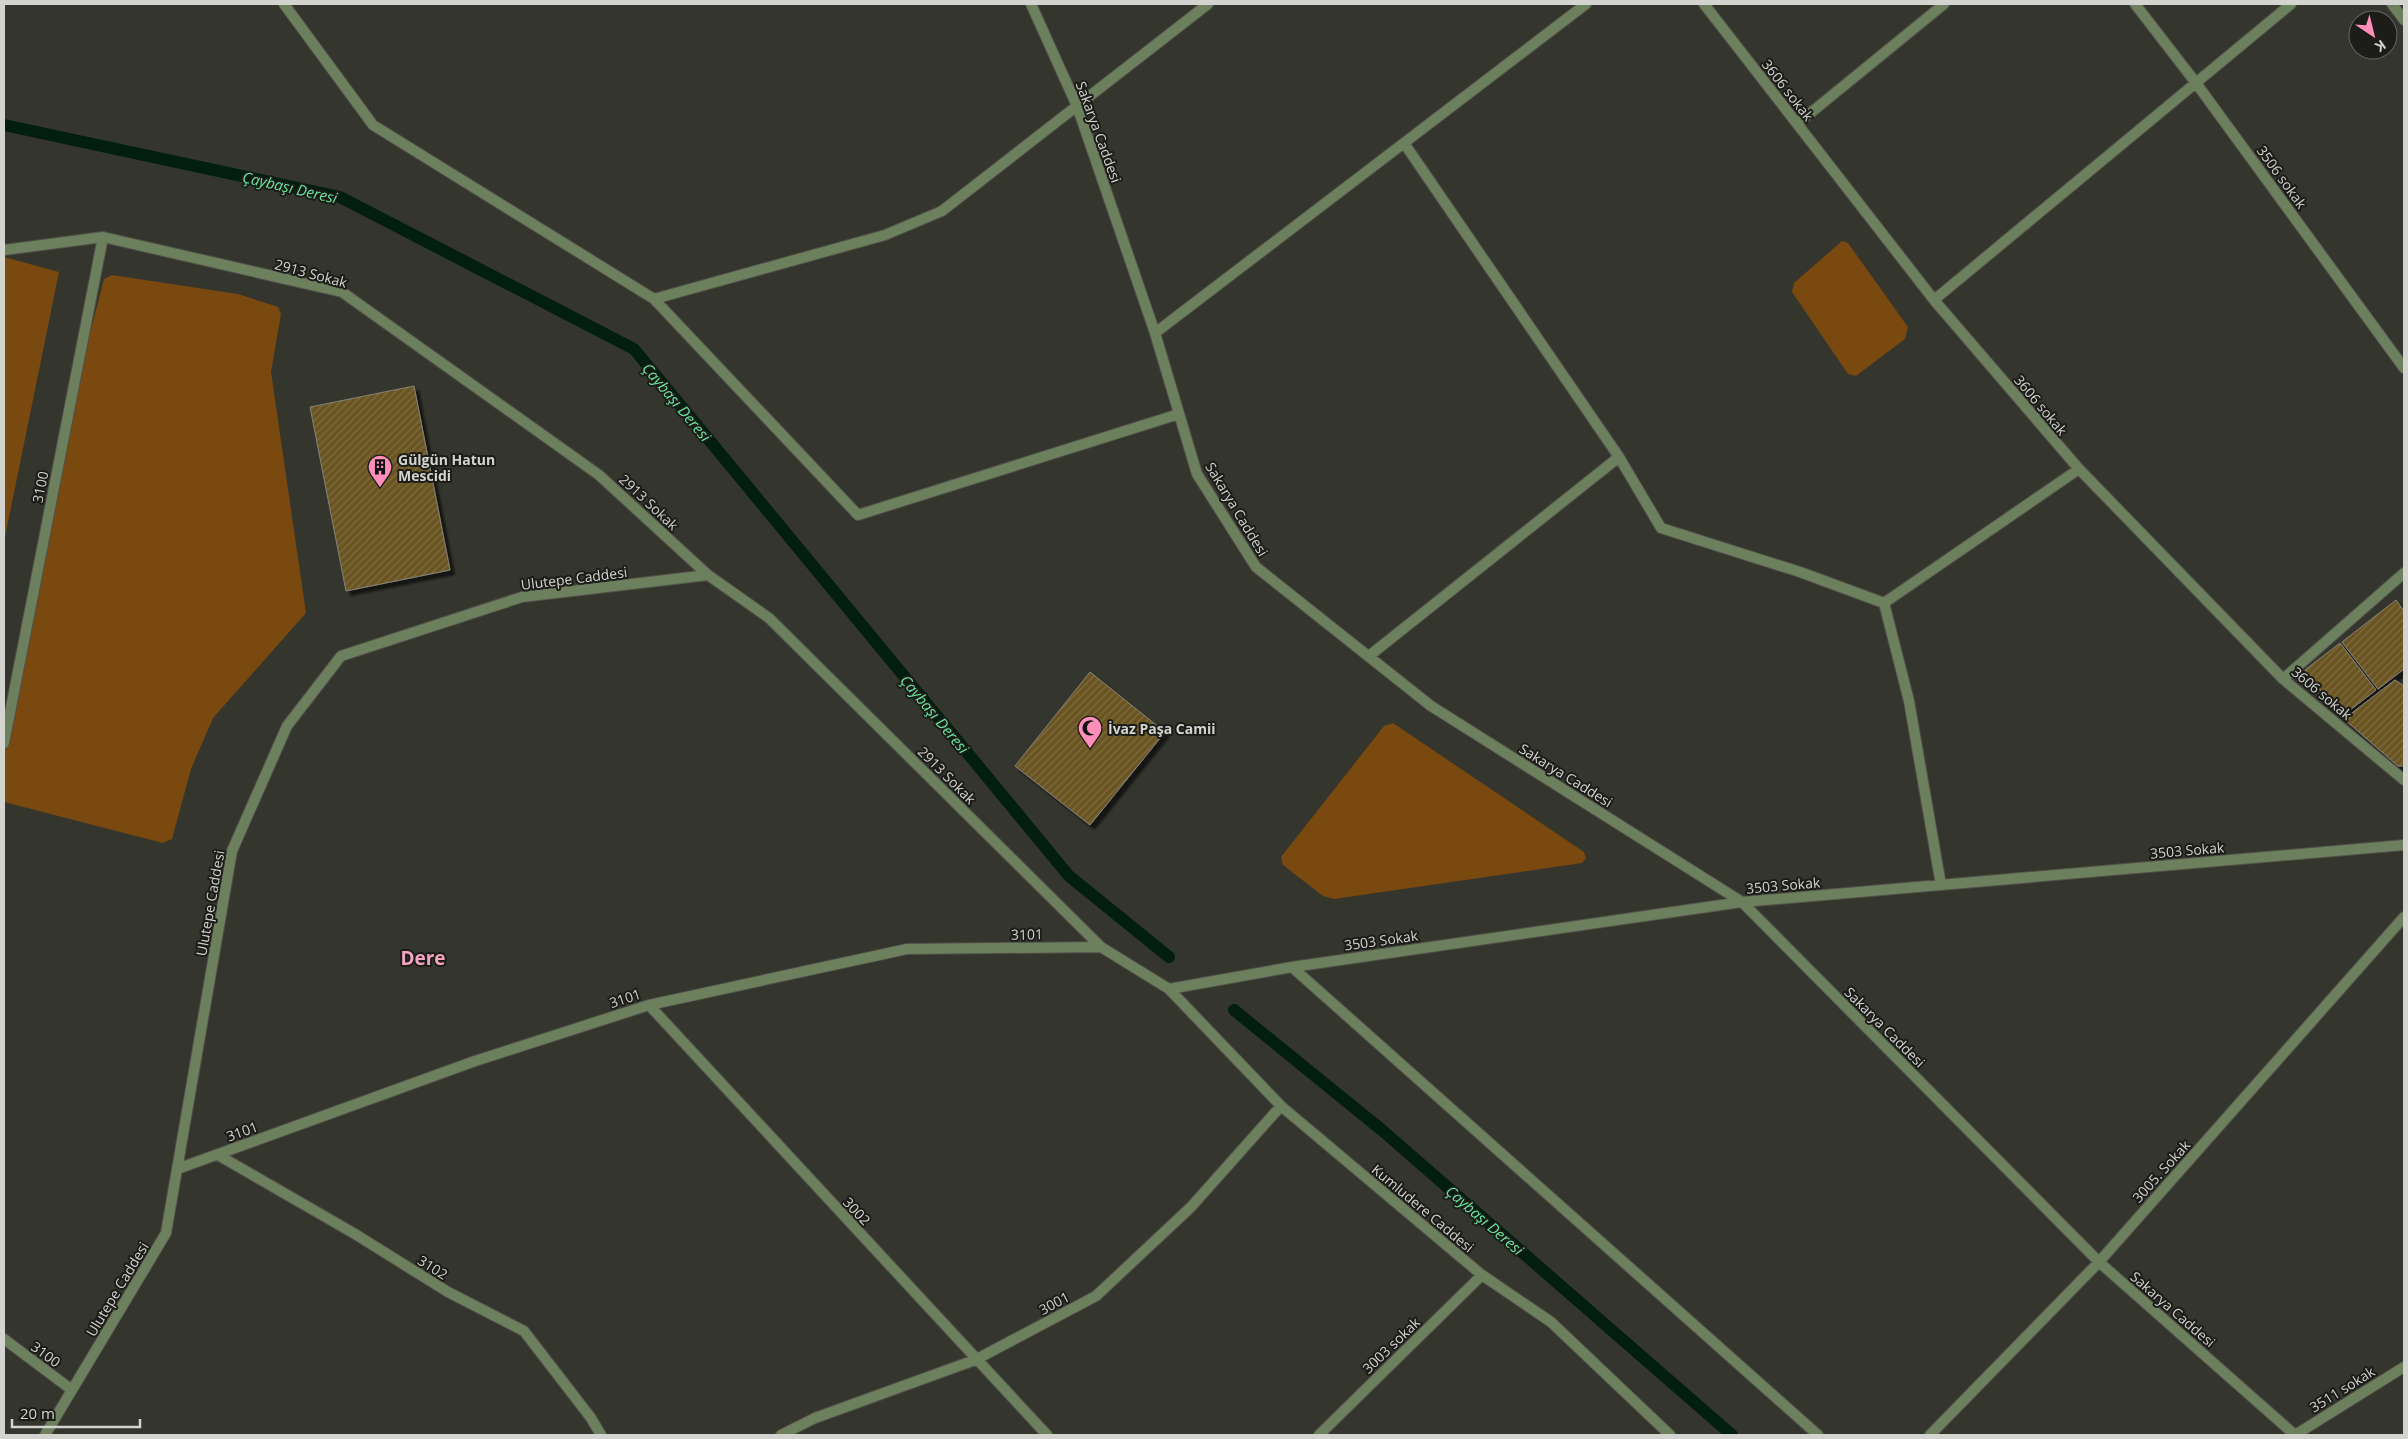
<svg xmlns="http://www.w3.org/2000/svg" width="2408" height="1439" viewBox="0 0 2408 1439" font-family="'Open Sans',sans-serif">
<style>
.green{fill:#79490f}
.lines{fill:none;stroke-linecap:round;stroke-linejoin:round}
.stream{stroke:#011e0e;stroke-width:12}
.building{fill:url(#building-hatch);stroke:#87847b;filter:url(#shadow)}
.minor-casing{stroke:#51514a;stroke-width:12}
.minor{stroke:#6d805e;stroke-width:10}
.labels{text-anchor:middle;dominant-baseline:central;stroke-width:4;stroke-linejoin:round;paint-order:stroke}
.street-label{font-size:14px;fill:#d3d3cf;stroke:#1c1c19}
.poi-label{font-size:14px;font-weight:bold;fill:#d3d3cf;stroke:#1c1c19;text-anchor:start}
.water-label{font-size:15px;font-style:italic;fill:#6ae69d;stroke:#1c1c19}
.district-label{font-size:19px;font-weight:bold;fill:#f4a4c1;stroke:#1c1c19}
</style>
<defs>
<pattern id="building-hatch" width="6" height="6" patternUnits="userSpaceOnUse" patternTransform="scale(1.25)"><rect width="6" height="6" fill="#6a5522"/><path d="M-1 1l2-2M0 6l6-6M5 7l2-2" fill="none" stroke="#7e6d41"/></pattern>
<filter id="shadow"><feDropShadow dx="4.5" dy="4.5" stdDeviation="1" flood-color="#0009"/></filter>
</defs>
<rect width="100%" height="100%" fill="#34352d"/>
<path class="green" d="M1842,241L1848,243L1908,327L1905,339L1856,376L1848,374L1792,292L1794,283Z
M4,257L59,272L4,542Z
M112,275L238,294L278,307L281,314L271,372L306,613L213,718L191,769L172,839L163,843L4,802V753L49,493L104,279Z
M1393,723L1584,852L1586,858L1582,863L1334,899L1323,896L1283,865L1281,857L1384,726Z"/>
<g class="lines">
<path class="stream" d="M4,125L340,197L634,349L1069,876L1169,957
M1234,1010L1383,1131L1732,1435"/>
</g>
<path class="building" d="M414,386L450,570L346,591L310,407Z
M2396,600L2404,611V669L2378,689L2342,642Z
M2340,643L2376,690L2341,717L2305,670Z
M1090,672L1165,732L1090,825L1015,766Z
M2395,680L2404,686V766H2398L2344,719Z"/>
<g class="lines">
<defs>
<path id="minor" d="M284,4L373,125L654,299L858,515L1179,414
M1031,4L1077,106L1155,333L1197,474L1256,567L1431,706L1742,902L2099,1262L2295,1435
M1704,4L1934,300L2079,469L2283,679L2404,780
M2135,4L2196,83L2404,368
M2392,4L2404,20
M1797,124L1944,4
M1404,143L1619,457L1661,528L1800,572L1884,603L1909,701L1941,885
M4,250L103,237L342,292L599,475L708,575L769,618L1101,947L1169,989L1281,1106L1482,1275L1551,1322L1670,1435
M654,299L885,235L942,211L1208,4
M1934,300L2291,4
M1155,333L1586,4
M1884,603L2079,469
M1369,656L1619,457
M2283,679L2404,573
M4,743L103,237
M1292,967L1818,1435
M1169,989L1292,967L1742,902L2404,845
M649,1005L1047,1435
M218,1155L355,1234L448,1292L524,1331L591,1418L601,1435
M177,1169L475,1061L649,1005L907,949L1101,947
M4,1339L72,1390
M45,1435L166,1233L232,851L287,726L341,656L522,597L708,575
M781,1435L815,1418L975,1360L1096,1296L1191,1207L1281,1106
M1319,1435L1482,1275
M1930,1435L2099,1262L2404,917
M2295,1435L2404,1367"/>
</defs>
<use href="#minor" class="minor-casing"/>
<use href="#minor" class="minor"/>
</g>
<defs>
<symbol id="building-pin" viewBox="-11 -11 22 30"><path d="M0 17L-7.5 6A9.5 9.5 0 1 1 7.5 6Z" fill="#ff8eba" stroke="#1c1c19"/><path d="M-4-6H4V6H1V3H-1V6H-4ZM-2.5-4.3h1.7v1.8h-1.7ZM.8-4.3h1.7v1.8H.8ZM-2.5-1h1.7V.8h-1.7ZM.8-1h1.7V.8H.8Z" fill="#111"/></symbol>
<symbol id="mosque-pin" viewBox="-11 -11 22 30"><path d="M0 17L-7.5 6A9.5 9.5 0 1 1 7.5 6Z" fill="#ff8eba" stroke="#1c1c19"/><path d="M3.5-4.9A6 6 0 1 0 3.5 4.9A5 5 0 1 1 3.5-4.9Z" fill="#111"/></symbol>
</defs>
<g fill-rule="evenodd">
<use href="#building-pin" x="366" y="453" width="28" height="38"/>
<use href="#mosque-pin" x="1076" y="714" width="28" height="38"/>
</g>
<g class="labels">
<g class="street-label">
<text transform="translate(1788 90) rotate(52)">3606 sokak</text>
<text transform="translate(1099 132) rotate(70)">Sakarya Caddesi</text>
<text transform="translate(2282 177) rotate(54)">3506 sokak</text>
<text transform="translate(311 273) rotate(15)">2913 Sokak</text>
<text transform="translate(2041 405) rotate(50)">3606 sokak</text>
<text transform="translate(40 487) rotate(-79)">3100</text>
<text transform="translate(649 502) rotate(43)">2913 Sokak</text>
<text transform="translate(1237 509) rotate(59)">Sakarya Caddesi</text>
<text transform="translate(574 578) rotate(-7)">Ulutepe Caddesi</text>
<text transform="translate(2322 693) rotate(40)">3606 sokak</text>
<text transform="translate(947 775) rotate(45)">2913 Sokak</text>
<text transform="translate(1566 775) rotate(32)">Sakarya Caddesi</text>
<text transform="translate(2187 850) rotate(-5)">3503 Sokak</text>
<text transform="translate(1783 885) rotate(-5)">3503 Sokak</text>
<text transform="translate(210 903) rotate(-80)">Ulutepe Caddesi</text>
<text transform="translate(1027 934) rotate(-1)">3101</text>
<text transform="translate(1381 940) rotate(-8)">3503 Sokak</text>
<text transform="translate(625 998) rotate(-18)">3101</text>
<text transform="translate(1885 1027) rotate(45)">Sakarya Caddesi</text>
<text transform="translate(242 1131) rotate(-20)">3101</text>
<text transform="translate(2161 1171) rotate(-48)">3005. Sokak</text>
<text transform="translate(1423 1208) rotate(40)">Kumludere Caddesi</text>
<text transform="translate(857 1211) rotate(47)">3002</text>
<text transform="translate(433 1267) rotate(32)">3102</text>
<text transform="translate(117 1289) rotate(-59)">Ulutepe Caddesi</text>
<text transform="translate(1054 1303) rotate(-28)">3001</text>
<text transform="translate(2173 1309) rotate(41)">Sakarya Caddesi</text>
<text transform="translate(1391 1345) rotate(-44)">3003 sokak</text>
<text transform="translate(46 1354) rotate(36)">3100</text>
<text transform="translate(2342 1389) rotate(-32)">3511 sokak</text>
</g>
<g class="poi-label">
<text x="398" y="459">Gülgün Hatun<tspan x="398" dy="16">Mescidi</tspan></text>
<text x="1108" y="728">İvaz Paşa Camii</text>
</g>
<g class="water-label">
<text transform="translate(290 187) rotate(13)">Çaybaşı Deresi</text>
<text transform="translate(677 402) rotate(50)">Çaybaşı Deresi</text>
<text transform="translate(935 714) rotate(50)">Çaybaşı Deresi</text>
<text transform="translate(1485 1220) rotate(41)">Çaybaşı Deresi</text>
</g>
<g class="district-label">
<text x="423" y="958">Dere</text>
</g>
</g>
<rect width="2408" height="1439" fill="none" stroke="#d3d3cf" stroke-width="10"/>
<g transform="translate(2373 35) rotate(145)"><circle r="24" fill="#1c1c19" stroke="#656562"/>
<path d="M0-4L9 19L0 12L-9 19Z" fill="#ff8eba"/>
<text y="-8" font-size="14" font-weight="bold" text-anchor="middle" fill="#d3d3cf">K</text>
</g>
<path d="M12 1419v8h128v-8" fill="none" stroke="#d3d3cf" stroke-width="2.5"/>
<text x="20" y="1419" font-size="15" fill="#d3d3cf" stroke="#1c1c19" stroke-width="4" paint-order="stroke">20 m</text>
</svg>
